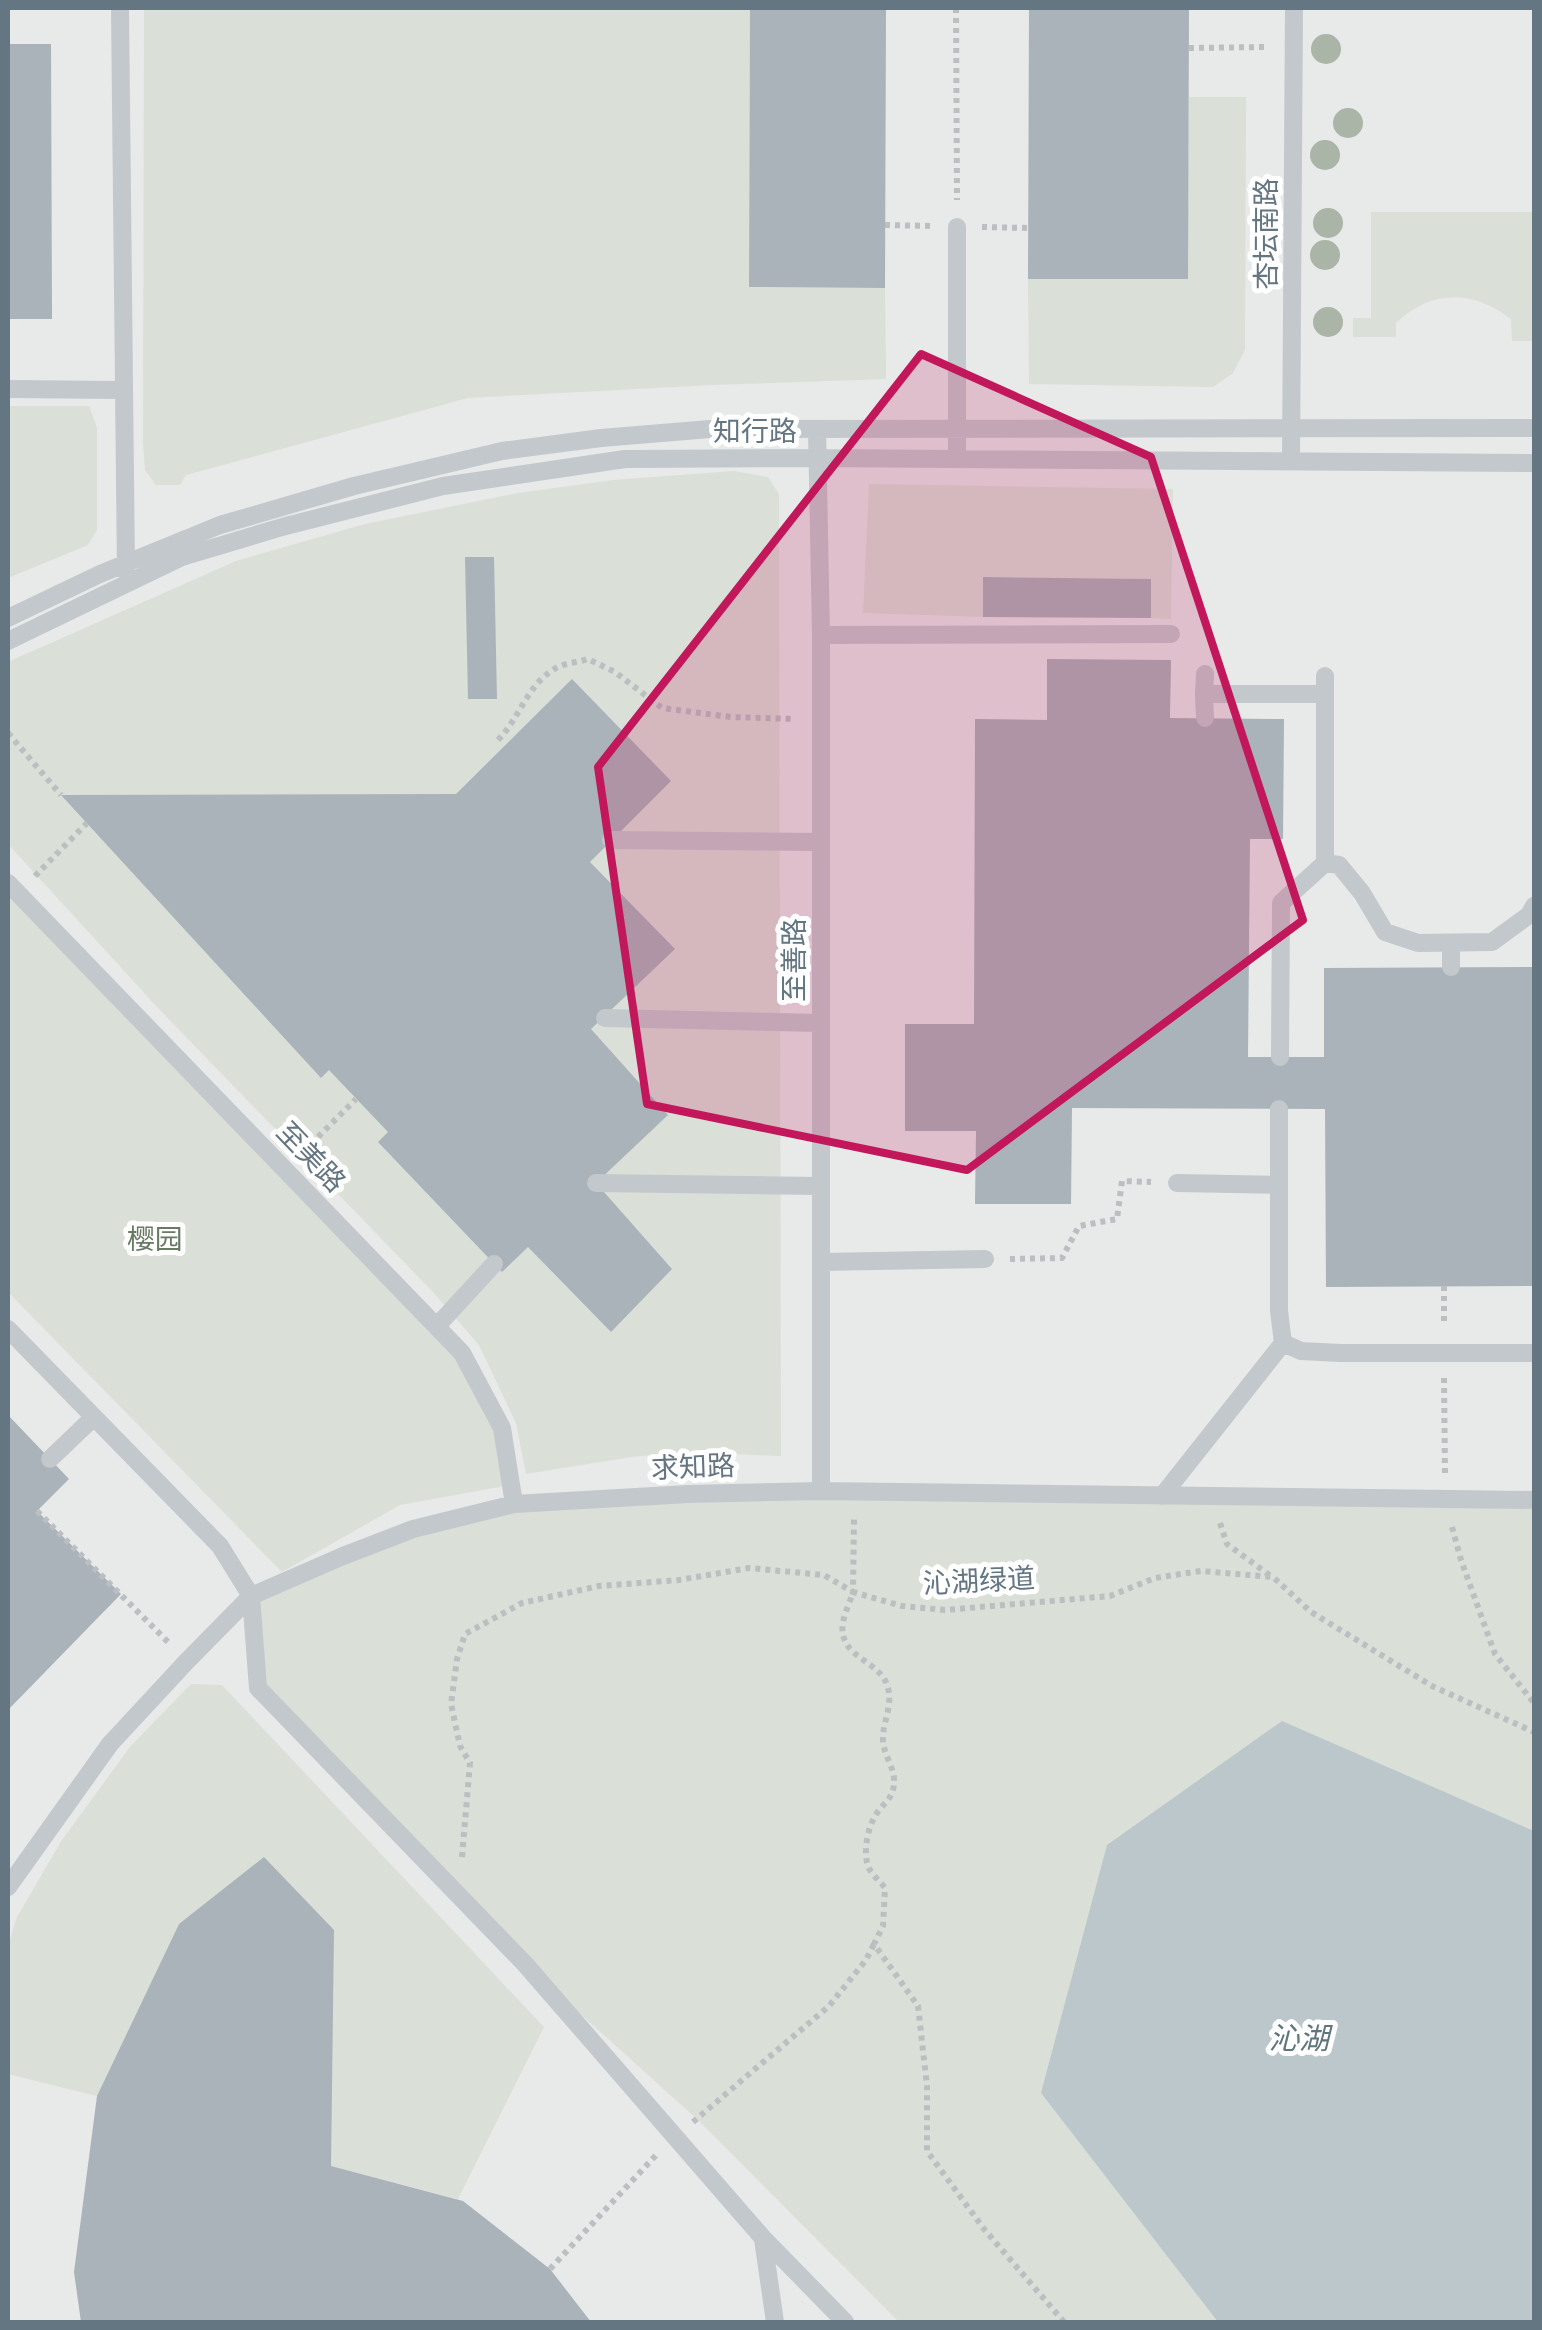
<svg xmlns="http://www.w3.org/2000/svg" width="1542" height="2330" viewBox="0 0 1542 2330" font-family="Helvetica,'Noto Sans SC',sans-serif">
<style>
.built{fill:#e8e9e9}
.green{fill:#dadfd7}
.water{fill:#bbc7cb}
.building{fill:#aab3b9}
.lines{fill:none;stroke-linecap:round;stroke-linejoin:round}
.path{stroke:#bbbfc2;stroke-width:6;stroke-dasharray:5 5;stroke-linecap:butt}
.service{stroke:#c3c8cc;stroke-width:18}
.tree{fill:#aab4a7}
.marked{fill:#c2185b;fill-opacity:0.2;stroke:#c2185b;stroke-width:8;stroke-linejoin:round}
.labels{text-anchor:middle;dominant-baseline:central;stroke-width:10;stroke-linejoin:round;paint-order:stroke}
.street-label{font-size:28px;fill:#657683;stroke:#fff}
.park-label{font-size:28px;fill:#687a64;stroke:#fff}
.water-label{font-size:30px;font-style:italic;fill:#60757c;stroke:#fff}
</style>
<rect width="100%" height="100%" fill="#fafaf8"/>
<path class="built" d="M8,8H1534V2322H8Z"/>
<path class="green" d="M144,8H750L749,287L885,288L886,379L712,385L468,398L186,475L180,485H156L145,470L143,443Z
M1189,97H1246L1245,350L1233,373L1213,387L1029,384L1028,279H1187Z
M1371,212H1534V341H1512L1511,319C1473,290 1432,289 1396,323V337H1353V318H1371Z
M8,406H89L97,428V530L88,545L8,578Z
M734,471L768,477L779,494L781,1456L686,1452L631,1457L526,1474L516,1423L479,1345L433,1292L159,1009L8,844V662L236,561L365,524L518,493L613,480Z
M869,484L1173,489L1171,619L1151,618V579L984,577L983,617L863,613Z
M8,883L462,1353L502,1428L510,1485L400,1505L282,1572L8,1292Z
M821,1491L1534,1500V1831L1282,1722L1041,2093L1218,2322H899L697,2119L525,1964L258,1688L251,1596L343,1556L514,1504Z
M191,1684L222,1685L544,2027L458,2199L331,2166L179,1924L97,2096L8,2074V1946L17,1917L62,1840L130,1747Z"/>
<path class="water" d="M1282,1721L1534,1831V2322H1218L1041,2093L1107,1845Z"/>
<path class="building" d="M750,8H886L885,288L749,287Z
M1029,8H1189L1188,279H1028Z
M8,44H51L52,319H8Z
M465,557H494L497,699H468Z
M983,577L1151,579V618L983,617Z
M1047,659L1171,660L1170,718L1284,719L1283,839H1250L1248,1057H1324V968L1534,967V1286L1326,1287L1325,1109L1072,1108L1071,1204H975L976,1131H905V1024H974L975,719L1047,720Z
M572,679L671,781L590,862L675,949L591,1029L668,1115L596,1183L672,1269L611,1332L528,1247L502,1272L378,1142L388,1132L329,1070L321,1078L61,795L456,794Z
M8,1415L69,1479L37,1511L121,1594L8,1710Z
M264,1857L334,1930L331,2166L463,2201L550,2269L591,2322H81L74,2272L97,2096L179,1924Z"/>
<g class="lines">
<path class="path" d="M956,8L957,200
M1189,48L1268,47
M885,225L934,226
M982,227L1028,228
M8,733L61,795
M498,740C520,718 527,684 556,668C565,663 579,662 588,659L615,672L662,708L731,717L795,719
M35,876L87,823
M304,1151L356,1099
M1010,1259L1062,1258L1079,1226L1117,1219L1122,1181L1151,1182
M1444,1286V1325
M1444,1378L1445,1475
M37,1511L168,1642
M1220,1523L1227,1544L1272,1577
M1452,1527L1461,1560L1495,1654L1534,1703
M462,1857L470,1763L460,1746L451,1704L457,1659L465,1634L522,1603L599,1586L679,1580L749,1568L824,1575L853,1592L854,1517
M693,2122L829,2006L866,1960L874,1944
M550,2269L658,2153
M1064,2322L984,2229L927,2151V2086L918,2006L874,1944L883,1926L885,1888C881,1882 873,1876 870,1870C862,1857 867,1831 874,1818C882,1802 895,1801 894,1778C893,1766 884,1755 883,1741C882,1723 893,1707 888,1688C881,1659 837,1659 843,1622C845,1612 850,1602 853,1592L902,1606L945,1610L1110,1596L1155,1578L1201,1571L1273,1577L1311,1612L1432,1686L1534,1732"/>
<path class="service" d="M120,8L126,572
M957,227V459
M8,389L122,390
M817,429L821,635V1491
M1291,461L1294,8
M8,618L100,574L220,525L354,486L502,451L601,438L710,429L1534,428
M821,635L1171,634
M8,641L182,557L282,527L443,486L625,459L817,458L1534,463
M1205,674L1204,694H1325
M1204,694L1205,718
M611,840L821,842
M1325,863L1339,865L1362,893L1385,932L1418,943L1492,942L1529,915L1534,906
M8,883L462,1353L502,1428L514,1504
M1451,943V967
M605,1018L821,1023
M1280,1057L1281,903L1325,863V676
M1279,1109V1311L1283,1343L1301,1351L1340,1353H1534
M596,1183L821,1186
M1177,1183L1279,1185
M821,1262L985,1259
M437,1326L494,1264
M8,1329L220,1546L251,1596L258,1688L525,1964L763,2238L845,2322
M50,1459L94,1417
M1162,1496L1283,1343
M8,1887L110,1744L187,1661L251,1596L343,1556L413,1529L514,1504L688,1494L821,1491L1534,1500
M763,2239L775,2322"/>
</g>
<g class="tree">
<circle cx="1326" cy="49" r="15"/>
<circle cx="1348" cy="123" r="15"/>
<circle cx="1325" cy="155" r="15"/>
<circle cx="1328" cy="223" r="15"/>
<circle cx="1325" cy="255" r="15"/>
<circle cx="1328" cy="322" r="15"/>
</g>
<path class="marked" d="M921,354L1151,457L1303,920L967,1170L647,1104L598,767Z"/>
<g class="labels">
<g class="street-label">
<text transform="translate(1266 234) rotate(-90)">杏坛南路</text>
<text x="755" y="431">知行路</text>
<text transform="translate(794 960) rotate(-90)">至善路</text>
<text transform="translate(311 1157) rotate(46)">至美路</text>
<text transform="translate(693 1467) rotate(-2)">求知路</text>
<text transform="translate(979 1581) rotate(-3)">沁湖绿道</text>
</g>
<g class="park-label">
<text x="155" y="1239">樱园</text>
</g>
<g class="water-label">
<text x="1299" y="2038">沁湖</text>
</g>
</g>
<rect width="1542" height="2330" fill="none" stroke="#657683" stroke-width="20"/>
</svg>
